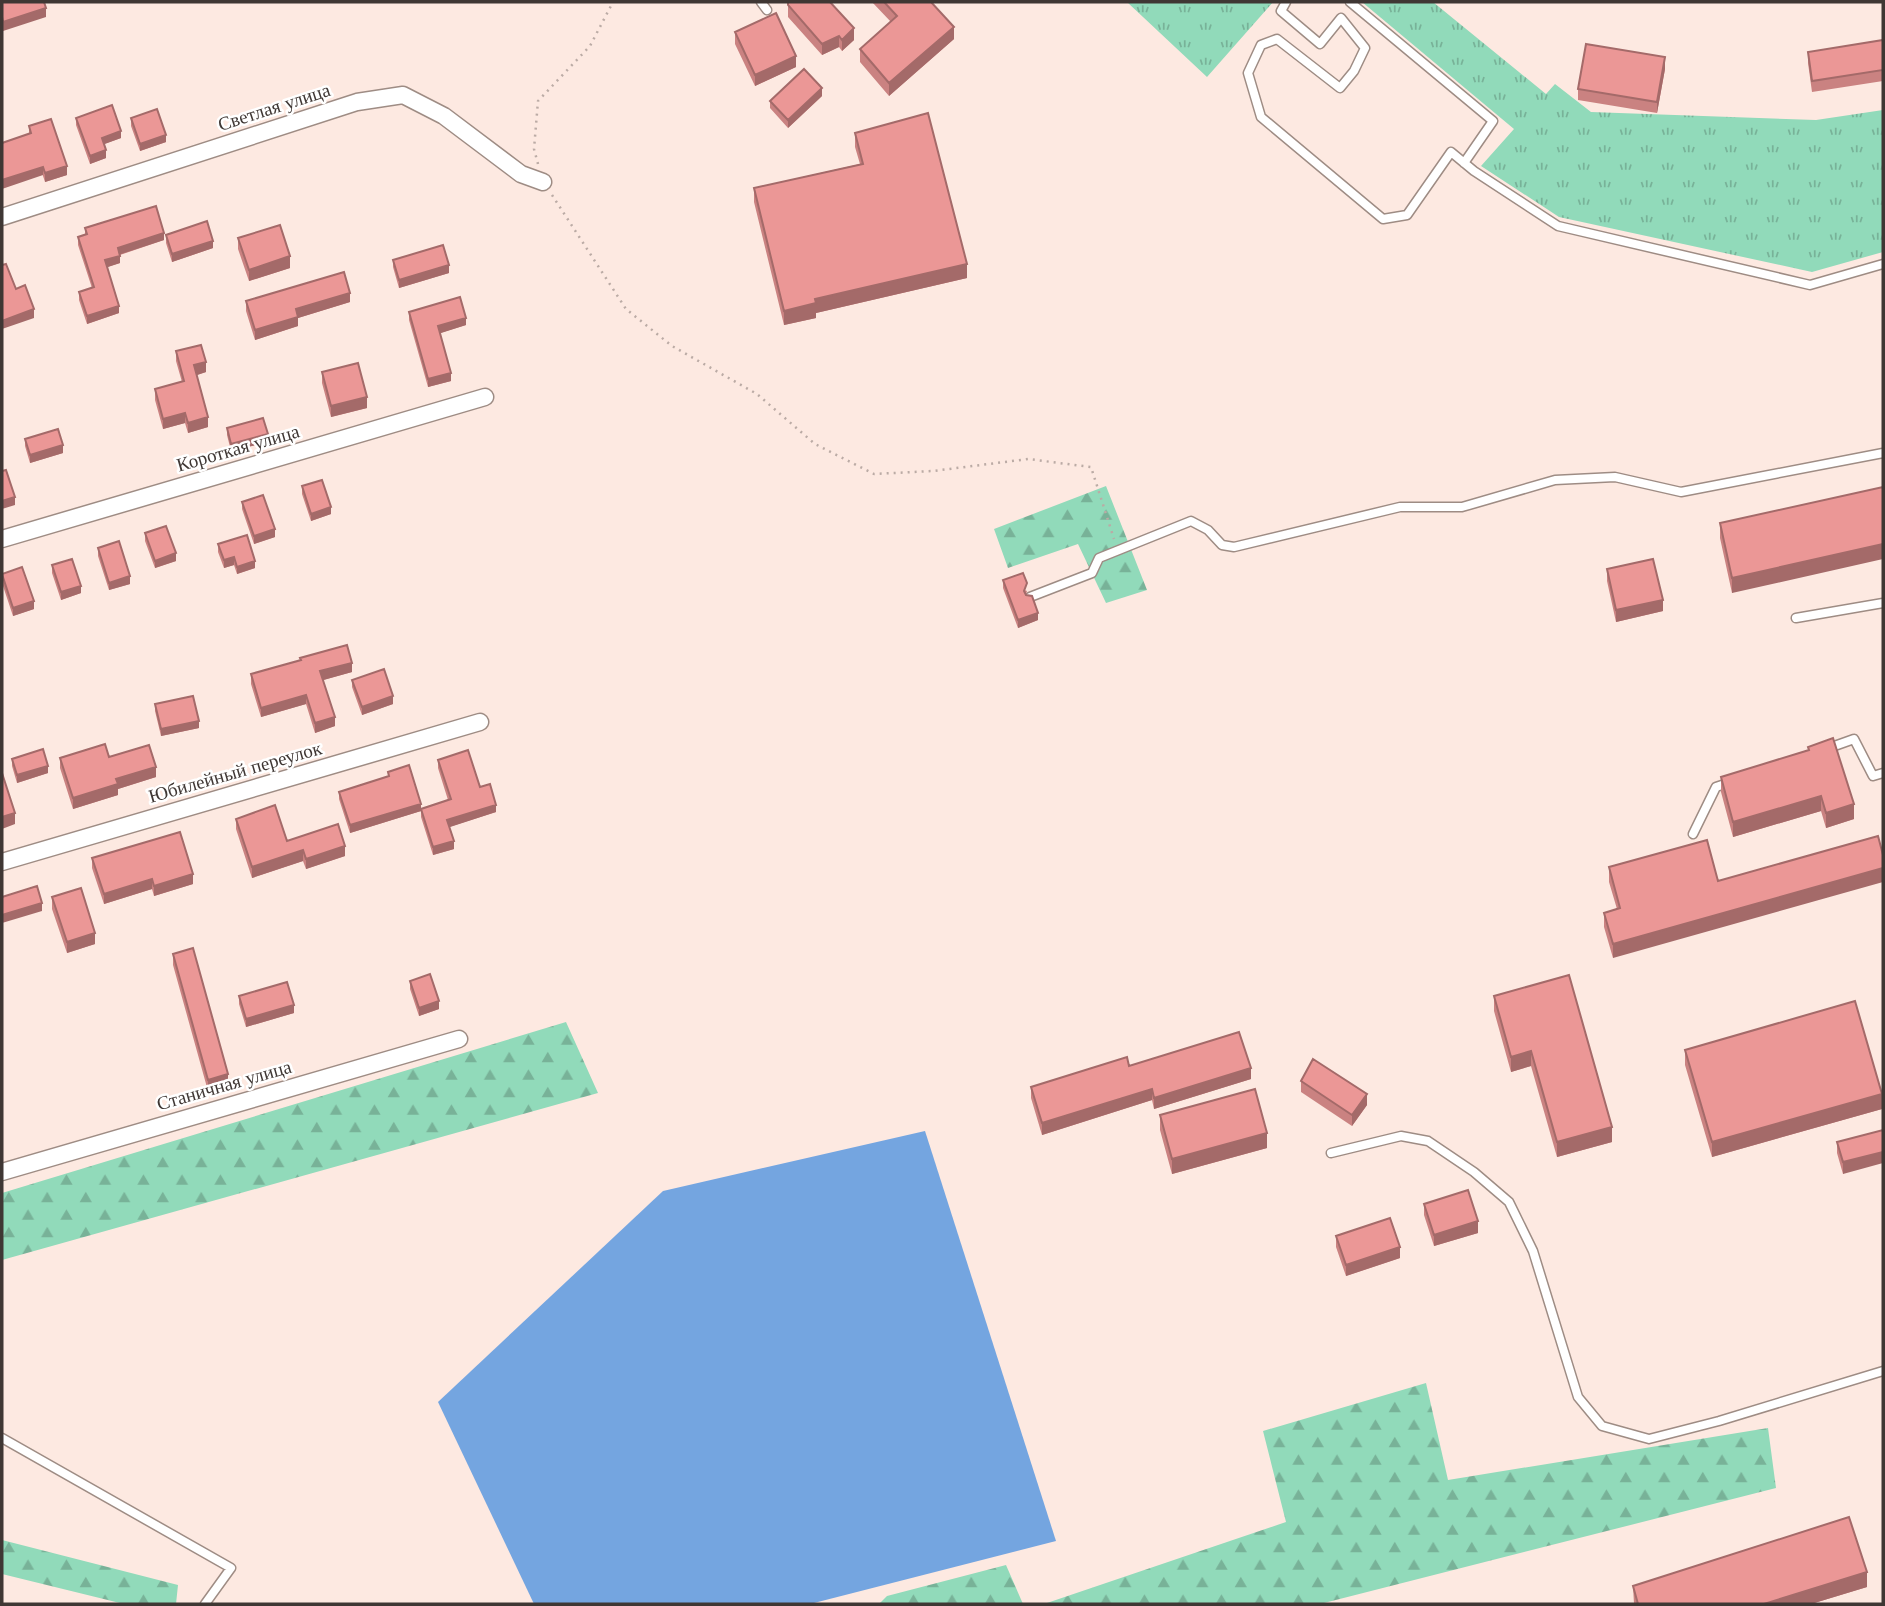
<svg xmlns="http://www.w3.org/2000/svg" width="1885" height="1606" viewBox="0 0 1885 1606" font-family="'Libre Baskerville',serif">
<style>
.grass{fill:url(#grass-tufts)}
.forest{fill:url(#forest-firs)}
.water{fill:#74a5e0}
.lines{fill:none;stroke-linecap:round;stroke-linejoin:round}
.lane-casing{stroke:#9e8c84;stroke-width:11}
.street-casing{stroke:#9e8c84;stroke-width:19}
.path{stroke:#bbaba5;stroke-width:2.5;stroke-dasharray:2 5;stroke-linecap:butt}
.lane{stroke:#fff;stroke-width:8}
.street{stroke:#fff;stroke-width:16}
.wall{fill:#ca8281}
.shaded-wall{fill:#a46a69}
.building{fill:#eb9796;stroke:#a46a69;stroke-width:2}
.labels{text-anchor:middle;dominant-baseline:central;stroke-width:5;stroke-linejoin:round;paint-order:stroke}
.street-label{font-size:19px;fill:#3f3734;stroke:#fff}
</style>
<defs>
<pattern id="grass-tufts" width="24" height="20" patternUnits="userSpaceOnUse" patternTransform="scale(1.75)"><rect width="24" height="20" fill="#91daba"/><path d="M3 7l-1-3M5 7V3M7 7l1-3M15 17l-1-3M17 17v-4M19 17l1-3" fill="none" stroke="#78b298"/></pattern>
<pattern id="forest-firs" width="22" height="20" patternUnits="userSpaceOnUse" patternTransform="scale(1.75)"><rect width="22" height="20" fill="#91daba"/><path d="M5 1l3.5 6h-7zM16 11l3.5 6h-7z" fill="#78b298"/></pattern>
</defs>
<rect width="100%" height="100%" fill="#fde9e1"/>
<path class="grass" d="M1127,2H1273L1207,77Z
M1362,2H1433L1546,94L1555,84L1591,112L1816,120L1883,110V252L1812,272L1559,217L1481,166L1514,129Z"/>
<path class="forest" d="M1106,486L1147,590L1106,603L1078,544L1008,568L994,529Z
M566,1022L598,1093L2,1260V1193Z
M1426,1383L1448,1480L1768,1428L1776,1488L1320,1604H1044L1286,1522L1263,1431Z
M2,1540L178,1585L176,1604H124L2,1574Z
M1006,1565L1023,1604H879L887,1596Z"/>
<path class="water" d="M925,1131L1056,1541L810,1604H534L438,1402L663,1191Z"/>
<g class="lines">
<defs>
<path id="lane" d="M761,2L767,10
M1286,2L1281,11L1320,44L1341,18L1365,48L1354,71L1340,88L1277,39L1261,45L1248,73L1261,117L1383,219L1407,215L1451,152L1474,171L1558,226L1810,285L1883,264
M1350,2L1493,121L1464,163
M1030,597L1092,573L1099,558L1191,521L1208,530L1222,545L1234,547L1400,507H1462L1555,480L1615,477L1681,492L1883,453
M1796,618L1883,603
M1826,749L1854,739L1873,776L1883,773
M1693,834L1716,787L1728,783
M1331,1153L1401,1136L1428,1141L1474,1172L1509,1202L1533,1251L1578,1397L1602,1426L1649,1439L1719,1421L1883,1371
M2,1438L231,1568L205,1604"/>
<path id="street" d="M2,217L357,102L403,95L444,116L521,174L543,182
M2,539L485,397
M2,862L480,722
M2,1172L459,1039"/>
</defs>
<use href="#lane" class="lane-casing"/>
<use href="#street" class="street-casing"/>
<path class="path" d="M538,164L534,149L538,101L590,46L613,2
M552,195L626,309L672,346L757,394L815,444L874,474L933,471L1028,459L1091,467L1114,539"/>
<use href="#lane" class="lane"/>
<use href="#street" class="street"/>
</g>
<path class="wall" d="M788,2L854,40L842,51L839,47L822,55L788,17Z
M872,2H931L954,39L889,96L860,62V49L891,22Z
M735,32L796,67L755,86L735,44Z
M1883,40V81L1812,92L1808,63V52Z
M1665,69L1657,113L1578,100V89Z
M822,96L788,128L770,108V101Z
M76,118L121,138L104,144L106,158L90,164L76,125Z
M131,118L166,142L140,151L131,126Z
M29,126L67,175L45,182L29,133Z
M855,133L967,278L816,313V318L784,325L754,202V188L860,164L855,147Z
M85,228L164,240L120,255V263L107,267L119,313L87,324L79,300V292L92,288L78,245V237L85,235Z
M166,235L213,248L172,262L166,243Z
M238,238L290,268L249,281L238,249Z
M393,260L449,273L399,288L393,267Z
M246,301L350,302L298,318V326L255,340L246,311Z
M409,312L466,325L440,333L451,381L428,387L409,320Z
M176,351L206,372L197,375L208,427L188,433L185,423L163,429L155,400V389L182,382L176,361Z
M322,372L367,408L331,417L322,383Z
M227,428L268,442L231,451L227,435Z
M25,439L63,453L30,463L25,446Z
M302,486L331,514L311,521L302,494Z
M1883,487L1732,593L1720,538V523Z
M242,502L275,537L254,544L242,509Z
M145,533L176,561L155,568L145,541Z
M218,544L255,568L237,574L234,565L224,568L218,552Z
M98,548L130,584L109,590L98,556Z
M52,565L81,593L61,600L52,573Z
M1607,569L1663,611L1616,622L1607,581Z
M2,574L34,609L13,616L2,583Z
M1003,580L1027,591L1026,594L1038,620L1018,628L1003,588Z
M300,660L352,672L323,680L335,726L315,733L306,704L261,717L251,684V674Z
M352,680L393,704L362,715L352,687Z
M155,704L199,728L161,736L155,711Z
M1808,747L1854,819L1826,828L1821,811L1733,837L1721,792V777L1808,751Z
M109,757L156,777L118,789V795L73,809L60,768V758Z
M12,759L48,773L17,783L12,766Z
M438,760L480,787L496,812L449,827L454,849L433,855L421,817V809L448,800L438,768Z
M388,772L421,811L350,833L339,799V792L388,777Z
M236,819L287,841L345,856L306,869L303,861L252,878L236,829Z
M1707,840L1613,958L1604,927V913L1617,909L1609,882V867Z
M92,858L193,884L154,896L152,889L104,904L92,868Z
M52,897L95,944L67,953L52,909Z
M173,954L228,1085L208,1091L173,965Z
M410,981L439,1009L419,1016L410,989Z
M239,996L294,1013L246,1027L239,1004Z
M1494,996L1612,1142L1557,1157L1531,1066L1511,1072L1494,1011Z
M1685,1050L1882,1109L1712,1157L1685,1065Z
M1129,1066L1251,1079L1154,1109L1152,1100L1042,1135L1031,1098V1087Z
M1301,1081L1367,1105L1352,1126L1301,1092Z
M1160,1115L1267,1148L1172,1174L1160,1130Z
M1883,1130L1843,1174L1837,1153V1142Z
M1424,1204L1478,1233L1434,1246L1424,1215Z
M1336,1236L1400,1258L1346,1276L1336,1247Z
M1633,1586L1867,1587L1811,1604H1634Z"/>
<path class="shaded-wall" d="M46,8V17L3,31V22Z
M954,27V39L889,96V83Z
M854,28V40L842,51V40Z
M839,36V47L822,55V44Z
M796,56V67L755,86V75Z
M1665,57V69L1657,113V102Z
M822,88V96L788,128V120Z
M121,131V138L102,145V138Z
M166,135V142L140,151V144Z
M106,150V158L90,164V156Z
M67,166V175L45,182V173Z
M43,167V175L2,189V180Z
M164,233V240L118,255V248Z
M213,241V248L172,262V254Z
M120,256V263L105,268V260Z
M290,256V268L249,281V270Z
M967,264V278L816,313V318L784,325V311L815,299Z
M449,265V273L399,288V280Z
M350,293V302L298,318V326L255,340V330L296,309Z
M119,306V313L87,324V316Z
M34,309V318L2,329V321Z
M466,318V325L438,334V326Z
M206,362V372L194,376V365Z
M451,373V381L428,387V379Z
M367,397V408L331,417V406Z
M185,413V423L163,429V419Z
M208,417V427L188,433V423Z
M268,434V442L231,451V444Z
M63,445V453L30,463V455Z
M15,497V505L2,509V501Z
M331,507V514L311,521V514Z
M275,529V537L254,544V536Z
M1883,544V559L1732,593V578Z
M176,553V561L155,568V561Z
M234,557V565L224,568V560Z
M255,561V568L237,574V567Z
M130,576V584L109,590V583Z
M81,586V593L61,600V592Z
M1663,600V611L1616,622V610Z
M34,601V609L13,616V608Z
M1038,613V620L1018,628V620Z
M352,663V672L320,681V671Z
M306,695V704L261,717V708Z
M393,696V704L362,715V707Z
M335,717V726L315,733V723Z
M199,721V728L161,736V729Z
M48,766V773L17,783V775Z
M156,767V777L118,789V795L73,809V798L116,779Z
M1821,796V811L1733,837V822Z
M421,804V811L350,833V825Z
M1854,804V819L1826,828V813Z
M496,805V812L447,828V820Z
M15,813V824L2,829V817Z
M454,841V849L433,855V847Z
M345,846V856L306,869V859Z
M303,850V861L252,878V867Z
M1883,868V882L1613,958V944Z
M193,874V884L154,896V886Z
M152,879V889L104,904V894Z
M42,903V911L2,923V915Z
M95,933V944L67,953V942Z
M439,1001V1009L419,1016V1008Z
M294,1005V1013L246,1027V1019Z
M1531,1051V1066L1511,1072V1057Z
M1251,1068V1079L1154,1109V1098Z
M228,1074V1085L208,1091V1080Z
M1152,1089V1100L1042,1135V1123Z
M1367,1094V1105L1352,1126V1115Z
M1882,1094V1109L1712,1157V1142Z
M1612,1127V1142L1557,1157V1142Z
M1267,1133V1148L1172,1174V1159Z
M1883,1152V1163L1843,1174V1162Z
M1478,1221V1233L1434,1246V1235Z
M1400,1247V1258L1346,1276V1265Z
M1867,1572V1587L1811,1604H1764Z"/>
<path class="building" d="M2,2H44L46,8L3,22L2,17Z
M788,2H830L854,28L842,40L839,36L822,44L788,5Z
M884,2H931L954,27L889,83L860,49L897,16Z
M776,13L796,56L755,75L735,32Z
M1883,40V70L1812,81L1808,52Z
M1586,44L1665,57L1657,102L1578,89Z
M804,69L822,88L788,120L770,101Z
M112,105L121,131L102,138L106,150L90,156L76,118Z
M157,109L166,135L140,144L131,118Z
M928,113L967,264L815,299L816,303L784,311L754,188L863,164L855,133Z
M51,119L67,166L45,173L43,167L2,180V143L31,133L29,126Z
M156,206L164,233L118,248L120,256L105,260L119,306L87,316L79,292L94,287L78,237L87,234L85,228Z
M207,221L213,241L172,254L166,235Z
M280,225L290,256L249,270L238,238Z
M443,245L449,265L399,280L393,260Z
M6,264L16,289L25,285L34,309L2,321V265Z
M344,272L350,293L296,309L298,317L255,330L246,301Z
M460,297L466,318L438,326L451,373L428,379L409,312Z
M201,345L206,362L194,365L208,417L188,423L185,413L163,419L155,389L184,381L176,351Z
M358,363L367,397L331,406L322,372Z
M263,418L268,434L231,444L227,428Z
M58,429L63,445L30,455L25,439Z
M6,470L15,497L2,501V471Z
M322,480L331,507L311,514L302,486Z
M1883,487V544L1732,578L1720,523Z
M263,495L275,529L254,536L242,502Z
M166,526L176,553L155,561L145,533Z
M247,535L255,561L237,567L234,557L224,560L218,544Z
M119,541L130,576L109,583L98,548Z
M72,559L81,586L61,592L52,565Z
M1653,559L1663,600L1616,610L1607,569Z
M22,567L34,601L13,608L2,574Z
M1023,573L1027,583L1024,591L1026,595L1032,596L1038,613L1018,620L1003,580Z
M347,645L352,663L320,671L335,717L315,723L306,695L261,708L251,674L301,660L300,658Z
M384,669L393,696L362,707L352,680Z
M193,696L199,721L161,729L155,704Z
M1833,738L1854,804L1826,813L1821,796L1733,822L1721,777L1809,750L1808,747Z
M105,744L109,757L149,745L156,767L116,779L118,784L73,798L60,758Z
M43,749L48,766L17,775L12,759Z
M468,750L480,787L490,784L496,805L447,820L454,841L433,847L421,809L451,799L438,760Z
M409,765L421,804L350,825L339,792L389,776L388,772Z
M2,773L15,813L2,817Z
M275,805L287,841L338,824L345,846L306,859L303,850L252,867L236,819Z
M180,832L193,874L154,886L152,879L104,894L92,858Z
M1878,836L1883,855V868L1613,944L1604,913L1620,908L1609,867L1707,840L1718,881Z
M37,886L42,903L2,915V897Z
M81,888L95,933L67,942L52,897Z
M193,948L228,1074L208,1080L173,954Z
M430,974L439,1001L419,1008L410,981Z
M1569,975L1612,1127L1557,1142L1531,1051L1511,1057L1494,996Z
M287,982L294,1005L246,1019L239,996Z
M1855,1001L1882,1094L1712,1142L1685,1050Z
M1239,1032L1251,1068L1154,1098L1152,1089L1042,1123L1031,1087L1127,1057L1129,1066Z
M1313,1059L1367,1094L1352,1115L1301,1081Z
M1255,1089L1267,1133L1172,1159L1160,1115Z
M1883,1130V1152L1843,1162L1837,1142Z
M1468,1190L1478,1221L1434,1235L1424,1204Z
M1390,1218L1400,1247L1346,1265L1336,1236Z
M1849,1517L1867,1572L1764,1604H1638L1633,1586Z"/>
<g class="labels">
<g class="street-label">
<text transform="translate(274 107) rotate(-18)">Светлая улица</text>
<text transform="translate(238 448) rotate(-16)">Короткая улица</text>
<text transform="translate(235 772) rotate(-16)">Юбилейный переулок</text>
<text transform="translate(224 1085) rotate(-16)">Станичная улица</text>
</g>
</g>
<rect width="1885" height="1606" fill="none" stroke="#3f3734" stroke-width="7"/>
</svg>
